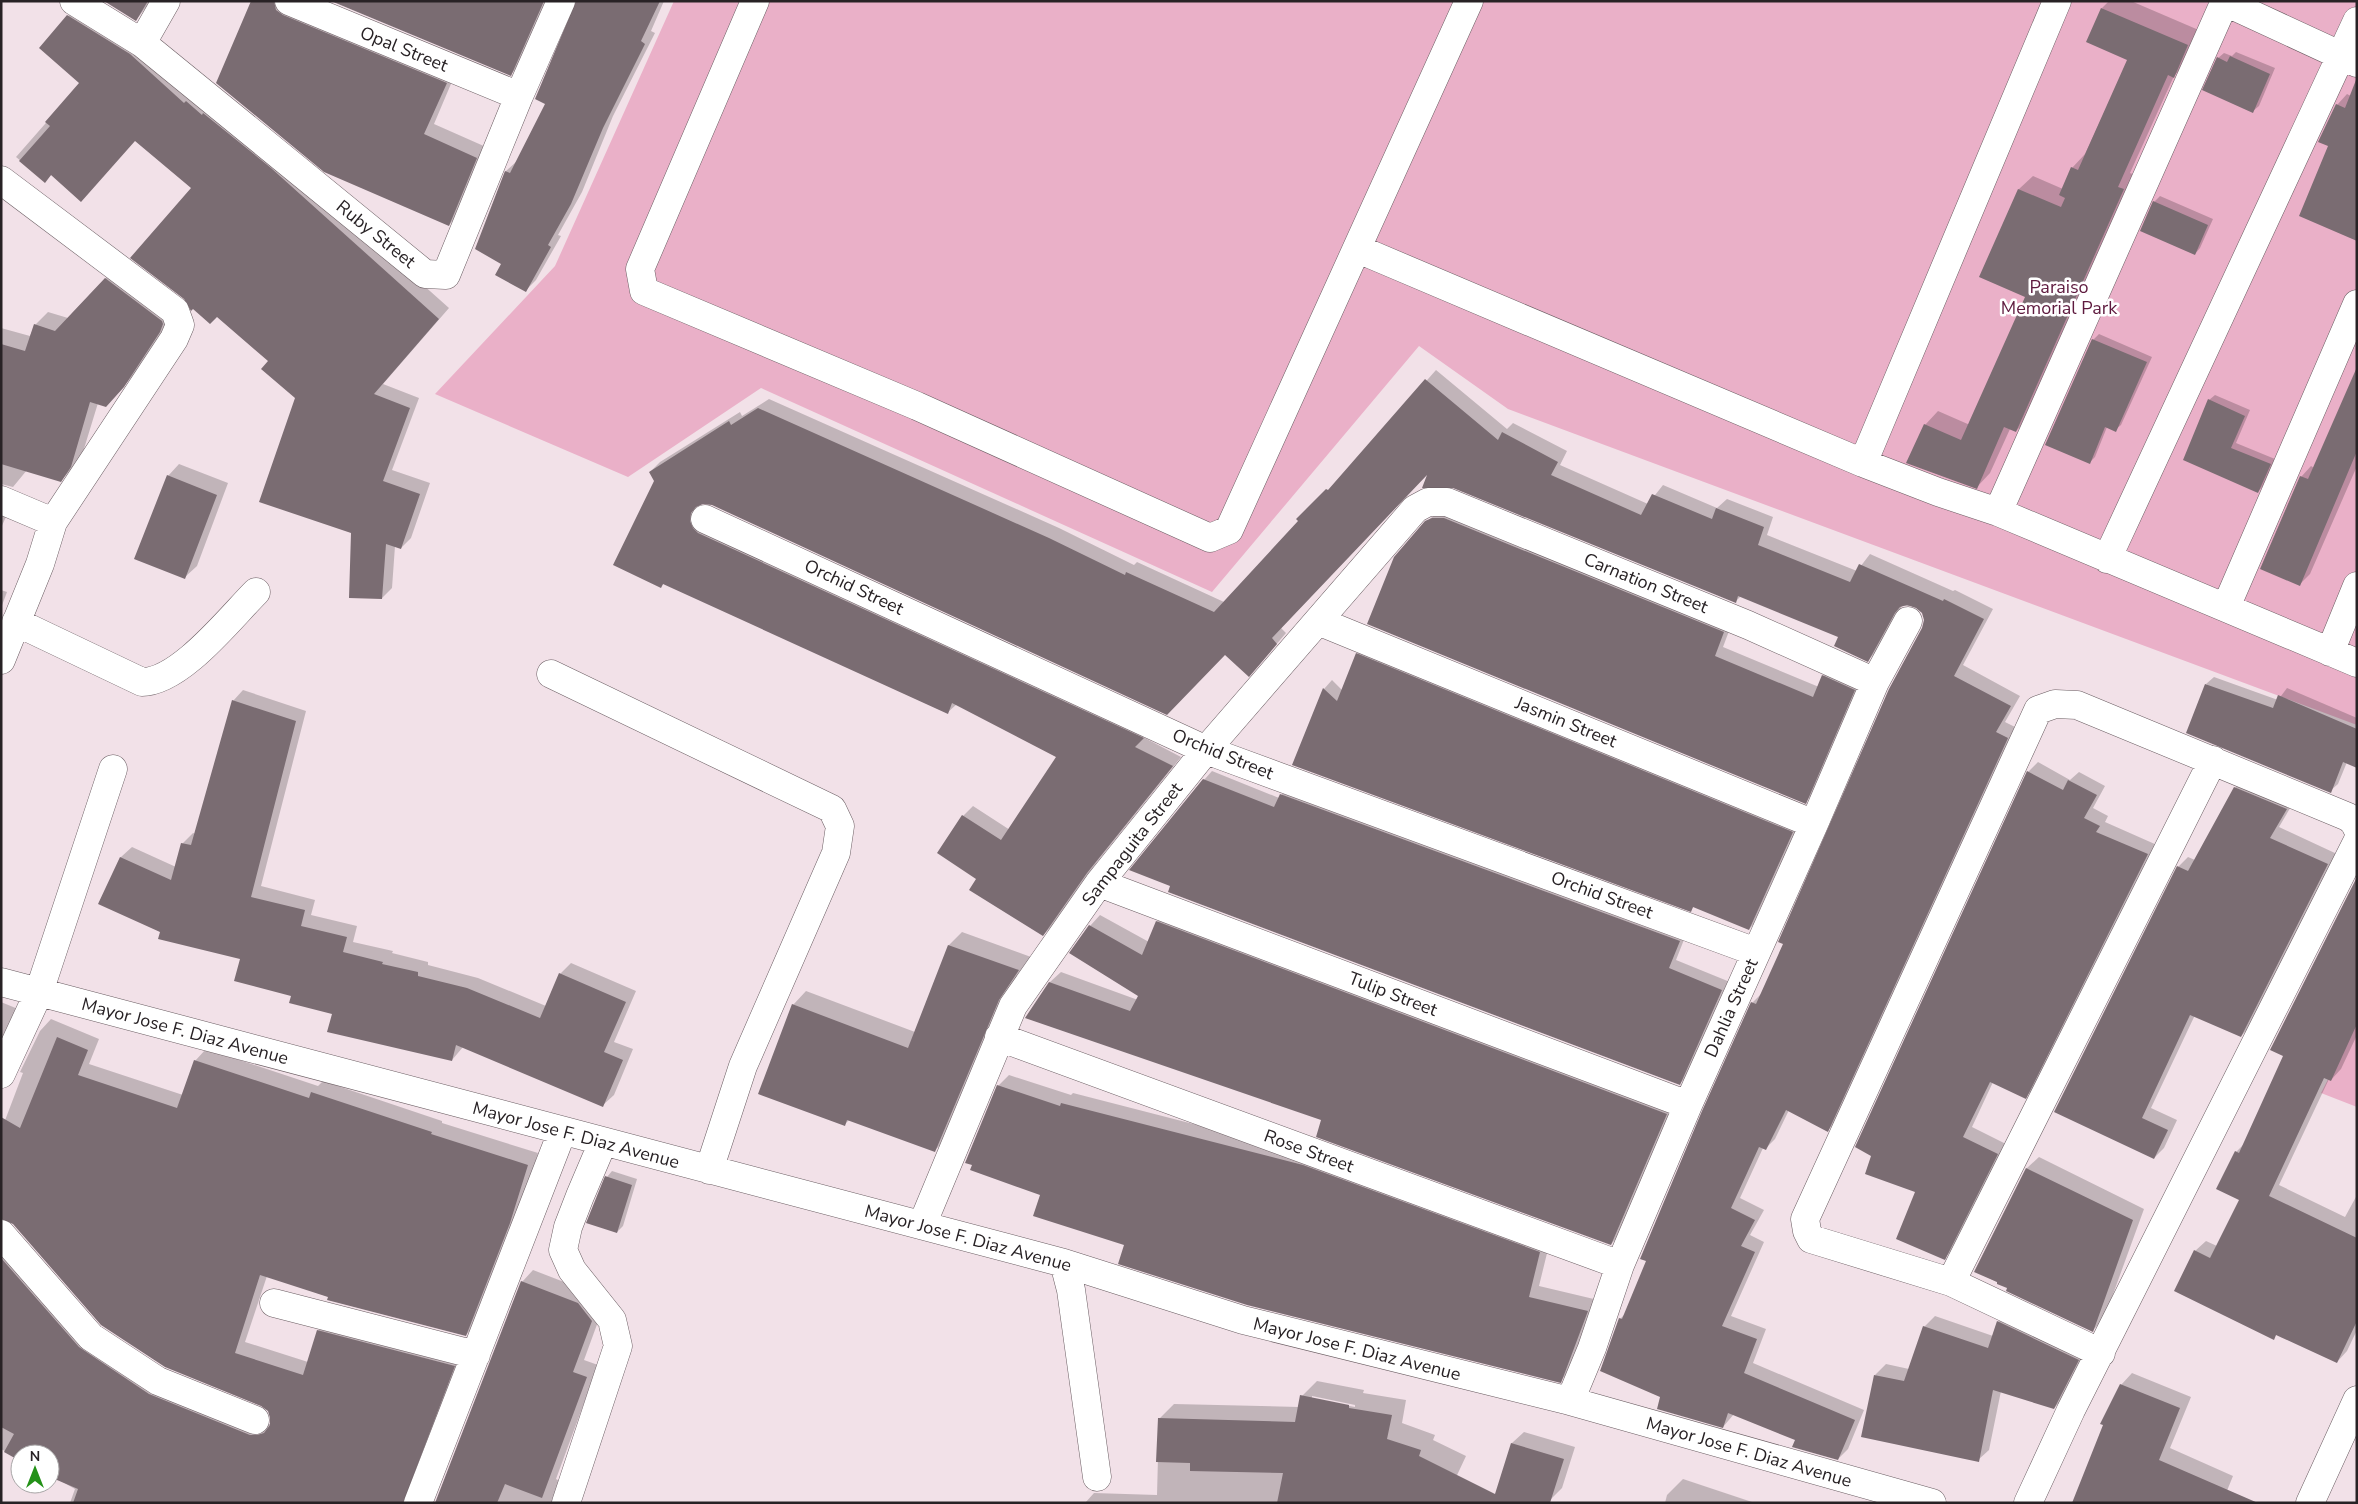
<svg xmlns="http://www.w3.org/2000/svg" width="2358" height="1504" viewBox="0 0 2358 1504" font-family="'Nunito Sans',sans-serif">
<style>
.green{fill:#eab0c8}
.shadow{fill:#0003;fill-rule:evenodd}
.building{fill:#7a6c72}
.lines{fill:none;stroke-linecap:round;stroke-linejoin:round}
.minor-casing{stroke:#6a5d62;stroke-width:29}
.minor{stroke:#fff;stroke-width:28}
.labels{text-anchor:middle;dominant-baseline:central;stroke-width:5;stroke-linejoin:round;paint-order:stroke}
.street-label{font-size:18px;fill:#282225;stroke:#fff}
.park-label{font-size:18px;fill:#5e1a3e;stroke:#fff}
</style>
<rect width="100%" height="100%" fill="#f2e1e8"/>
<path class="green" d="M674,1H2357V725L1508,409L1419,346L1212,592L761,388L628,477L435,394L555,266Z
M2357,1023V1107L2321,1093Z"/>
<path class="shadow" d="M107,1H151L136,20Z
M267,1H288L456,72L434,124L486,147L459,214L449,225Z
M334,1H549L521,64L511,74Z
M577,1H664L651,31L655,33L613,116L582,192L558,235L561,236L536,280L525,291L503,263L477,249L506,171L517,161L547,104Z
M2109,1H2131L2201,31L2187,62L2174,76L2130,173L2137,176L2030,417L2016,431L2010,429L1990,473L1977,487L1925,425L1938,411L1970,425L2027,296L1981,276L2019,189L2033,176L2063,189L2072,168L2085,154L2129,59L2102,8Z
M79,6L281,158L449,308L383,384L419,398L392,470L430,483L411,538L401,548L395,546L392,588L382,598L297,398L269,361L217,316L185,298L193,188L136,140L52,174L45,181L16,157L81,83L68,16Z
M2236,52L2275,68L2259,106L2253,111L2218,58L2224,53L2232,56Z
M2347,94L2357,99L2330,146L2337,105Z
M2160,196L2213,219L2200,248L2195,254L2154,202Z
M118,265L176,311L136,372L119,392L98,403L83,452L73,468L60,481L27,470L13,487L1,484V328L30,336L35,325L48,312L68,318Z
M2099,334L2152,357L2121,425L2115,430L2107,427L2095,457L2090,462L2093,340Z
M1436,370L1507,429L1513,423L1567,451L1560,465L1648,504L1663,485L1717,508L1727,499L1773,517L1767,535L1857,571L1870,554L1953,591L1955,590L1993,609L1963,665L2020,696L2005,722L2017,728L1837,1121L1827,1131L1789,1110L1775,1139L1765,1149L1763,1148L1740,1198L1764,1210L1750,1235L1764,1242L1731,1316L1766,1329L1753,1363L1864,1410L1848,1449L1838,1459L1797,1439L1734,1414L1723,1427L1662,1396L1620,1319L1627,1312L1752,1003L1762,993L1923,629L1925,620L1923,613L1916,606H1902L1878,650L1868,660L1839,636L1741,596L1735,602L1430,471L1281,628L1286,633L1258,666L1225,653L712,504L700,503L699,510L1152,728L1143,737L1181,757L1097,862L1053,925L1043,935L977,878L963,816L973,806L1010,830L1057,757L957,704L947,713L664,583L661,586L656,481L650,472L660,462L740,412L742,416L769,399L1059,528L1134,565L1137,562L1224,602L1300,521L1298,519L1338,481Z
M2357,371V466L2310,574L2299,585L2301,477L2311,466L2314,468Z
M2215,395L2250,410L2236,443L2275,459L2263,486L2258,492L2185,459L2209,400Z
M179,464L228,483L197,566L185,577L168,476Z
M1,496L12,503L1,528Z
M1442,509L1732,623L1723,647L1819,687L1823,676L1832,667L1863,681L1814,793L1805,802L1426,522Z
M1,590L7,592L1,608Z
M1365,646L1801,824L1758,920L1749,929L1694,906L1691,910L1293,764L1324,689L1332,680L1342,690L1357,654Z
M2214,677L2278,700L2287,688L2357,718V757L2347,762L2338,784L2330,791L2206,684Z
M243,690L306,711L261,886L315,900L311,915L357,926L353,942L393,951L392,953L428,962V965L478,978L546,1006L560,974L571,963L636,991L614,1042L633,1049L614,1095L603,1105L463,1047L452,1060L333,1013L292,995L241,958L161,932L99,903L121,857L132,847L176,867L182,844L193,833L196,834L233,701Z
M2038,762L2070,780L2079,772L2105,786L2093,808L2108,816L2105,822L2157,845L2035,1088L2025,1097L1993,1082L1972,1127L2006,1144L1954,1249L1944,1258L1917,1192L2028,772Z
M1212,771L1279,798L1289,786L1687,932L1676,960L1730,982L1688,1076L1679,1084L1204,780Z
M2245,777L2296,798L2279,827L2337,854L2251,1026L2241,1036L2195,1015L2151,1108L2177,1120L2164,1148L2154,1158L2056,1111L2178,867L2188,857L2195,860L2235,788Z
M2357,880V1035L2341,1069L2331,1080L2329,1079L2279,1185L2345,1217L2357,1195V1330L2347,1351L2337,1362L2277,1334L2273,1338L2195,1251L2206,1241L2217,1246L2241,1199L2236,1152L2246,1142L2285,1056Z
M1168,911L1677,1103L1622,1233L1611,1244L1322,1119L1027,1018L1050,982L1061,972L1138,1000L1140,996L1090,926L1100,915L1149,942L1157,922Z
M962,932L1031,957L949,1137L935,1150L850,1119L844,1125L793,1005L806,991L915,1032L949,945Z
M1,1002L18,1009L1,1045Z
M51,1019L99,1039L89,1064L183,1095L195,1061L206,1049L318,1086L323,1081L442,1121V1123L538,1153L521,1210L477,1323L466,1335L329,1297L267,1276L245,1342L308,1362L318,1331L330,1319L465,1354L419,1503H70L75,1489L50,1475V1454H20V1459L1,1449V1234L94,1339L262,1424H271L272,1417L269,1410L1,1131L23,1073L20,1072L40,1031Z
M1009,1075L1071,1095L1073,1093L1314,1155L1550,1241L1539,1286L1598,1300L1571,1370L1560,1381L1125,1244L1041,1194L998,1086Z
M2039,1157L2144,1209L2104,1319L2093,1330L1975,1271L2027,1168Z
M612,1171L637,1179L623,1226L617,1232L607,1177Z
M533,1270L590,1292L603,1308L584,1360L598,1365L556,1479L563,1483L567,1503H436L522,1282Z
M2009,1311L2089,1349L2065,1397L2054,1408L2001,1391L1989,1450L1978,1460L1875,1375L1886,1364L1909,1369L1924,1327L1935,1316L1993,1336L1998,1322Z
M2132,1373L2191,1397L2170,1448L2233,1476L2222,1503H2086L2121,1385Z
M1317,1381L1364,1390L1363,1393L1406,1400L1402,1423L1435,1435L1433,1440L1466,1456L1444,1503H1085L1094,1493L1157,1495L1159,1419L1174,1404L1299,1407L1302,1396ZM1312,1396L1355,1405V1407L1312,1399Z
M1524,1432L1575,1447L1562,1488L1550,1500L1500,1485L1512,1443Z
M1683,1479L1755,1503H1665L1667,1495Z"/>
<path class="building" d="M104,1H148L136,21Z
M251,1H274L276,10L283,15L447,83L424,134L477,158L449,226L324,172L216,83Z
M331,1H544L511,76Z
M576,1H660L641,41L645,44L603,128L571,204L548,245L551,247L526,292L495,275L501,264L475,249L505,171L510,173L545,104L535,99Z
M2101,8L2188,45L2174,78L2168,75L2118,187L2124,189L2016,432L2004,427L1977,489L1906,463L1924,424L1961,440L2025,297L1979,277L2018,189L2061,207L2065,198L2059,195L2071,167L2078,170L2127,60L2086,42Z
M67,15L130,54L184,103L186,101L202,115L203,113L271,168L439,319L374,394L410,408L383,481L420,494L401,549L386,544L382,599L349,598L351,533L259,502L295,398L261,369L268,361L217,317L210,324L193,309L191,311L184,299L130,258L191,188L135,141L81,202L51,175L45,183L19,161L50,126L45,122L79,83L39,48Z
M2230,56L2270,74L2253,113L2202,90L2217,57L2227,62Z
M2356,80H2357V241L2299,216L2328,146L2318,142L2336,104L2345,108Z
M2153,201L2208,225L2195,255L2140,231Z
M105,278L162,321L163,324L160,332L124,387L106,407L90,402L71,467L61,482L1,464V344L25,351L34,324L55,331Z
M2092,339L2147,362L2116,432L2105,427L2090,464L2045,445Z
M2357,367V451L2300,586L2260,569L2300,476L2308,479Z
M1425,379L1498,440L1502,432L1558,462L1551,475L1641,515L1652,494L1712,519L1716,508L1764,527L1758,545L1850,582L1859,564L1943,601L1944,599L1984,619L1954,676L2011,706L1996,732L2008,738L1828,1132L1786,1110L1766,1150L1759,1147L1731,1208L1755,1220L1741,1246L1755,1252L1722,1326L1757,1339L1744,1373L1855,1420L1838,1460L1792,1447L1795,1440L1728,1413L1723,1428L1657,1409L1660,1397L1600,1371L1619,1318L1622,1319L1646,1261L1640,1259L1702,1111L1751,1002L1756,1004L1783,944L1778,942L1889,689L1922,628L1924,620L1922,613L1916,608L1907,605L1900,607L1895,613L1868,662L1834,646L1838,637L1738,596L1736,603L1453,488H1422L1427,475L1272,638L1277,644L1249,677L1225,655L1167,715L712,505L703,504L696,507L691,513L690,521L693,528L698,533L1144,738L1135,747L1173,766L1087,873L1043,936L969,890L976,879L937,853L962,815L1001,840L1056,757L952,703L948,714L663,584L661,588L613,565L654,481L649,472L729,421L731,425L758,408L1049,538L1125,575L1126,572L1214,612L1298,521L1296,519L1326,489L1328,490Z
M2208,399L2245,416L2231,448L2271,464L2258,493L2183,460Z
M167,475L217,495L185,579L134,559Z
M1432,518H1444L1724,632L1715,656L1813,697L1822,675L1855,690L1806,804L1367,624L1394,557L1425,521Z
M1356,653L1793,832L1749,930L1693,907L1691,912L1292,765L1323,688L1337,701Z
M2205,684L2273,708L2278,695L2357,729V768L2343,762L2331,793L2186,733Z
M232,700L296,721L251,897L305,910L301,926L347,937L343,952L383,962L382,964L418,972V976L467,988L540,1018L559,973L626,1002L604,1052L623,1060L603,1107L456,1045L452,1061L327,1032L332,1014L289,1003L291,996L234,981L240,959L158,939L160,932L98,904L120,857L171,880L181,843L191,845Z
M2027,771L2063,790L2068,780L2097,795L2084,818L2100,826L2096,832L2148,854L2026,1099L1990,1082L1963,1137L1998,1154L1945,1260L1896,1239L1915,1192L1865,1174L1871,1156L1855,1147Z
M1203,779L1274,807L1280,794L1680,941L1669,968L1722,990L1680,1085L1168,892L1170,886L1129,870Z
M2234,787L2287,809L2270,838L2328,864L2241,1037L2190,1015L2142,1118L2168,1130L2154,1159L2054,1112L2177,866L2188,871Z
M2357,877V1024L2331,1081L2324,1078L2269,1196L2357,1238V1321L2337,1363L2276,1335L2274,1340L2174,1291L2194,1250L2210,1258L2239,1200L2216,1189L2235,1151L2239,1153L2283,1056L2270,1050Z
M1156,921L1667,1114L1611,1245L1316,1137L1321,1120L1025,1018L1049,982L1130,1011L1138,996L1069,953L1089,925L1142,955Z
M948,945L1019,970L999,1000L935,1152L847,1120L845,1126L758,1094L792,1004L908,1048Z
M57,1037L88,1050L78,1075L177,1108L194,1060L309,1098L311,1092L432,1132L431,1134L528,1165L510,1223L466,1336L327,1300L328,1297L260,1275L235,1353L303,1375L317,1330L455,1366L403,1503H73L78,1489L50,1477V1454H20V1461L4,1452L14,1434L1,1427V1258L79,1347L149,1394L250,1435H257L264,1433L270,1425V1418L268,1411L261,1406L165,1367L101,1325L13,1224L1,1219V1117L20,1128Z
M997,1085L1060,1106L1061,1103L1303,1165L1540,1252L1529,1297L1588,1311L1561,1383L1247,1305L1118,1264L1124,1245L1033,1216L1040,1195L970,1170L972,1165L965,1163Z
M2026,1168L2133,1220L2093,1332L2006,1291L2007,1288L1997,1284V1282L1974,1272Z
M605,1176L632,1185L617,1233L586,1223Z
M521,1281L578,1303L592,1321L573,1372L587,1377L542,1498L505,1484L497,1503H435Z
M1997,1321L2079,1360L2054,1409L1993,1390L1979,1462L1861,1437L1874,1375L1904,1381L1923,1326L1988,1348Z
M2120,1384L2180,1408L2159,1460L2258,1503H2072L2103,1425L2100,1424Z
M1300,1395L1349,1405V1408L1392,1415L1387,1439L1421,1450L1419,1456L1495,1494L1511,1443L1564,1459L1550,1503H1277L1283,1473L1190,1471V1463L1156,1462L1158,1418L1295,1422Z"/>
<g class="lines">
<defs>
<path id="minor" d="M74,1L142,43L425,274L446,275L519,96L561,1
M289,1L519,96
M755,1L640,269L644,291L917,406L1210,538L1229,530L1469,1
M2223,1L2357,63
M142,43L166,1
M1,180L175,311L180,325L174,339L53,522L40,564L1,660
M1358,249L1863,463L1938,492L1998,512L2357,663
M1863,463L2057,1
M1,500L53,522
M1998,512L2225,1
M705,519L1206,750L1756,952
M2107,559L2357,21
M2226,607L2357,304
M1318,621L1814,824
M16,622L142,682C180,682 230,618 256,592
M2330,652L2357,586
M551,674L832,809L840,826L836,853L743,1066L709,1170
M1099,883L1688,1105
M1,982L1064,1263L1243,1320L1570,1401L1932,1503
M999,1037L1620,1265
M1,1074L39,992L113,769
M922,1225L1013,1006L1099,883L1206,750L1415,509L1428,502H1447L1748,625L1875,682
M1,1234L91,1337L158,1381L255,1420
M1064,1263L1071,1290L1097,1477
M1951,1282L2213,760
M274,1303L476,1355
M2101,1353L1951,1282L1811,1239L1807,1231L1805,1219L2038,710L2055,704L2077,705L2348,817L2354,822L2357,828
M1570,1401L1592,1348L1620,1265L1688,1105L1814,824L1875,682L1908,621
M418,1503L562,1132
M566,1503L618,1346L612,1320L572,1270L563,1250L568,1227L580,1196L603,1142
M2028,1503L2071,1410L2357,842
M2310,1503L2357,1400"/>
</defs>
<use href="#minor" class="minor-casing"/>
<use href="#minor" class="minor"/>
</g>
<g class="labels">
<g class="street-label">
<text transform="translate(404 49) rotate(22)">Opal Street</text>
<text transform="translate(376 234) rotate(39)">Ruby Street</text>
<text transform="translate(1646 583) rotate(22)">Carnation Street</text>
<text transform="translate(854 587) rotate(25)">Orchid Street</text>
<text transform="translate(1566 722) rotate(22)">Jasmin Street</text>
<text transform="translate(1223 754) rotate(22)">Orchid Street</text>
<text transform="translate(1132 844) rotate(-52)">Sampaguita Street</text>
<text transform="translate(1602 895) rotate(20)">Orchid Street</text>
<text transform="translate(1393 994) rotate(21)">Tulip Street</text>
<text transform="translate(1731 1008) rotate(-66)">Dahlia Street</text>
<text transform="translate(185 1031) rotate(15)">Mayor Jose F. Diaz Avenue</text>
<text transform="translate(576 1135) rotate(15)">Mayor Jose F. Diaz Avenue</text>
<text transform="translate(1309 1151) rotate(20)">Rose Street</text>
<text transform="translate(968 1238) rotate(15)">Mayor Jose F. Diaz Avenue</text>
<text transform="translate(1357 1349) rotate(14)">Mayor Jose F. Diaz Avenue</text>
<text transform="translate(1749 1452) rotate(16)">Mayor Jose F. Diaz Avenue</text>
</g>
<g class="park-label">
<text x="2059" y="287">Paraiso<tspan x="2059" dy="21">Memorial Park</tspan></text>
</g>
</g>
<rect width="2358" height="1504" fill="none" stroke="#282225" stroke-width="5"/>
<g transform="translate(35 1469)"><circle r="24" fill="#ffffff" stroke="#a9a7a8"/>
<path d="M0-4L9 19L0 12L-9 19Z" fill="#239118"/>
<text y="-8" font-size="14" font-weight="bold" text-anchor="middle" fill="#282225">N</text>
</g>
</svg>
